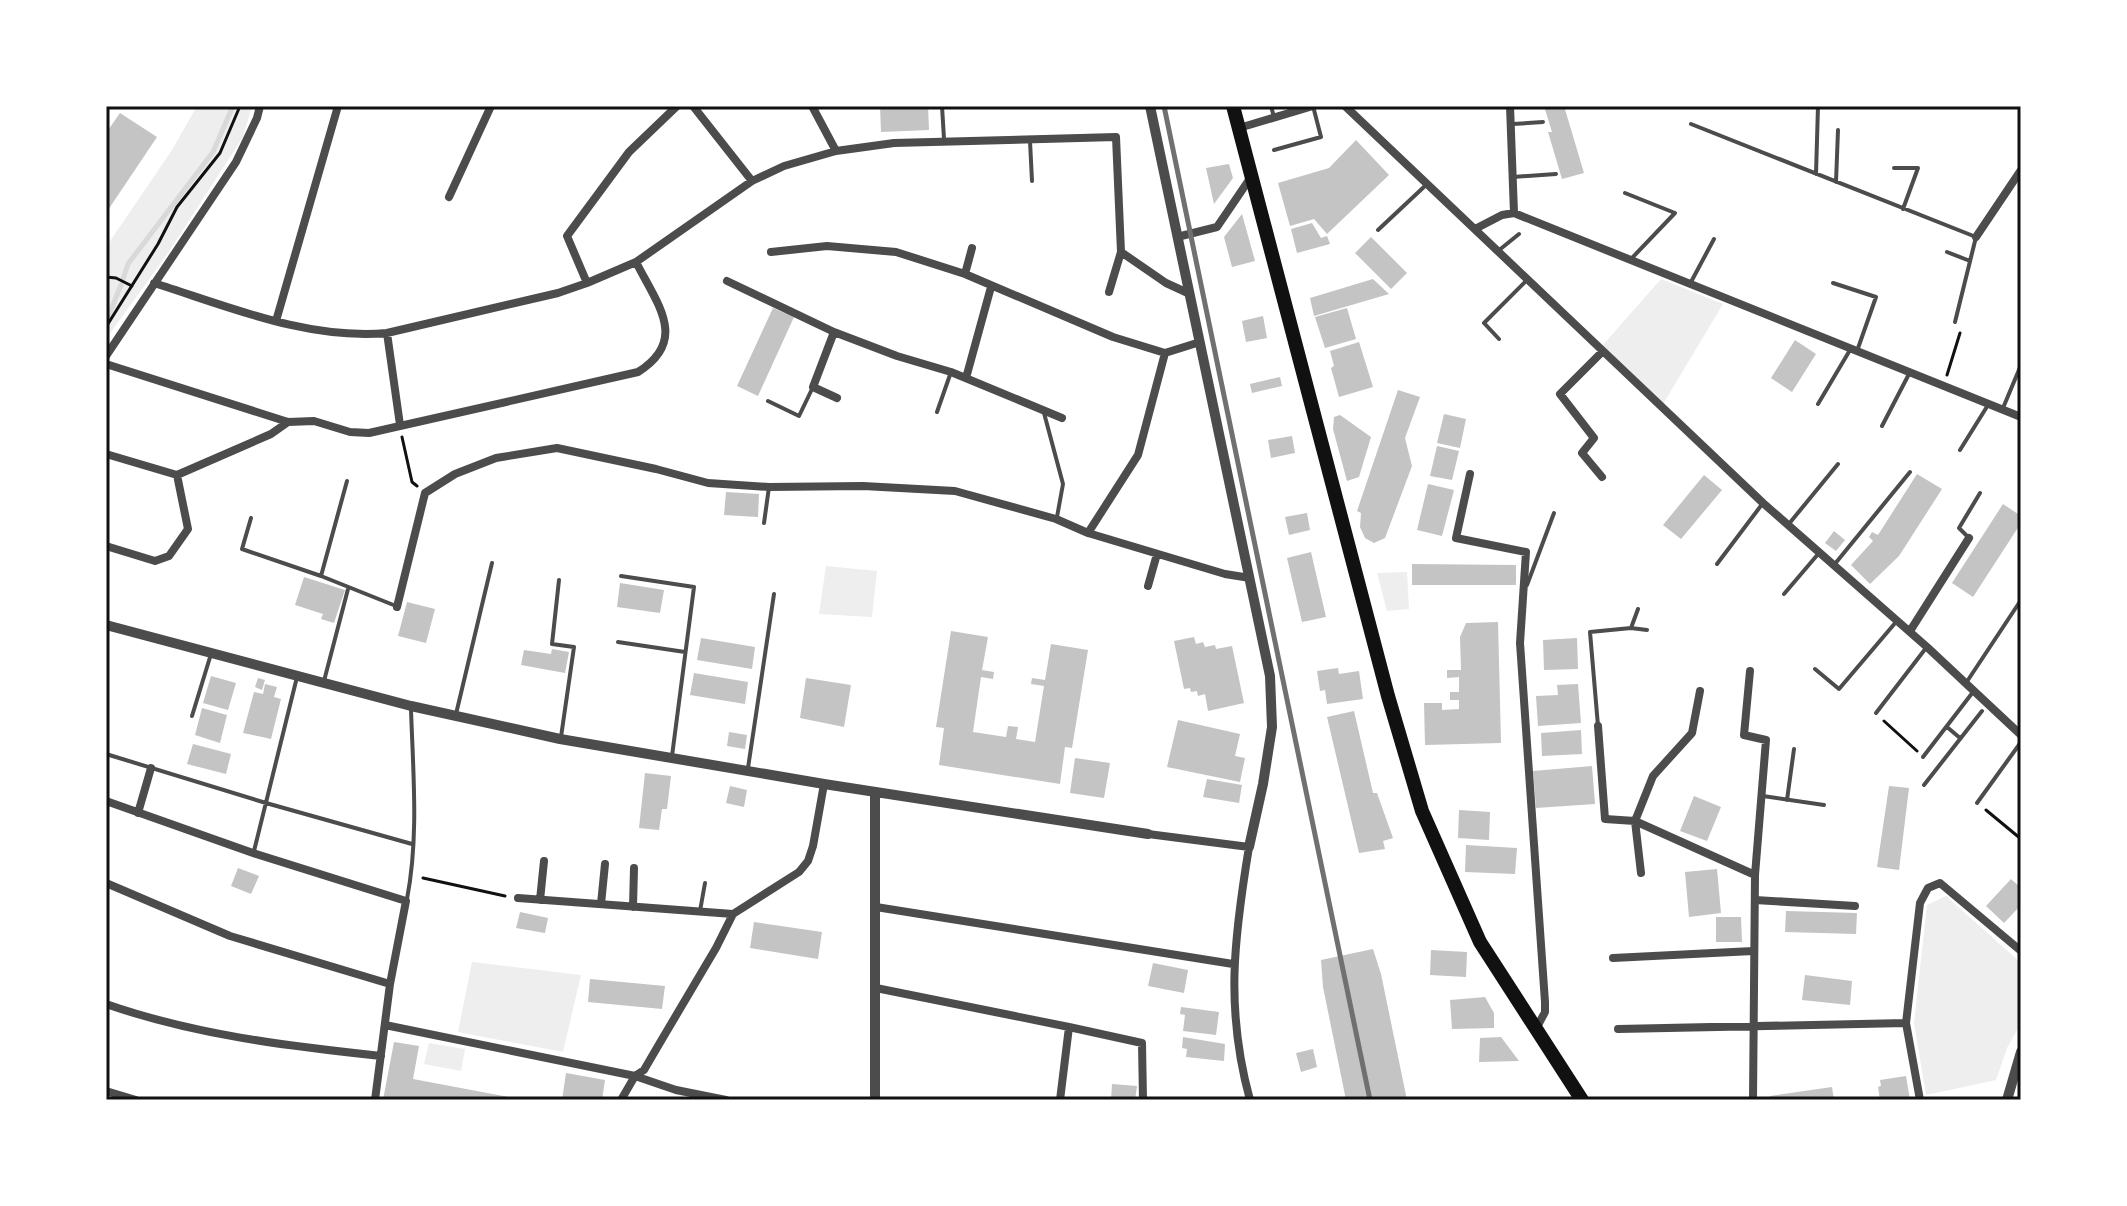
<svg xmlns="http://www.w3.org/2000/svg" width="2127" height="1206" viewBox="0 0 2127 1206" font-family="'Fira Sans',sans-serif">
<style>
.green{fill:#eee}
.lines{fill:none;stroke-linecap:round;stroke-linejoin:round}
.stream{stroke:#d9d9d9;stroke-width:5}
.building{fill:#c4c4c4}
.path{stroke:#111;stroke-width:3}
.service{stroke:#4c4c4c;stroke-width:4}
.minor{stroke:#4c4c4c;stroke-width:8}
.tertiary{stroke:#4c4c4c;stroke-width:10}
.primary{stroke:#111;stroke-width:14}
.rail{stroke:#707070;stroke-width:5}
.neatline{fill:none;stroke:#111;stroke-width:3}
</style>
<rect width="100%" height="100%" fill="#fff"/>
<path class="green" d="M197,106H252L243,137L168,253L106,339V247L172,150Z
M1661,279L1723,304L1663,404L1602,346Z
M826,566L877,571L872,617L819,614Z
M1407,572L1409,609L1387,611L1377,573Z
M1946,896L2021,963V1023L2007,1048L1996,1080L1926,1095L1914,1023L1927,905Z
M472,962L581,975L563,1052L458,1032Z
M429,1043L465,1049L461,1071L424,1064Z"/>
<g class="lines">
<path class="stream" d="M123,279L128,264L213,152L233,106
M106,322L121,285"/>
</g>
<path class="building" d="M880,106H928L929,130L881,132Z
M1544,106H1564L1584,173L1562,179L1548,132H1552Z
M120,113L157,137L106,213V133Z
M1356,140L1389,175L1327,234L1314,219L1290,226L1278,183L1329,168Z
M1229,164L1233,178L1214,204L1206,168Z
M1242,214L1255,261L1232,267L1224,237Z
M1312,223L1321,238L1327,236L1330,244L1297,253L1291,229Z
M1371,237L1407,273L1391,289L1355,253Z
M1373,279L1389,294L1314,316L1310,298Z
M773,308L794,317L758,396L737,386Z
M1347,308L1356,339L1325,348L1315,317Z
M1263,316L1267,338L1246,342L1242,321Z
M1795,340L1816,354L1792,392L1771,378Z
M1359,342L1373,387L1339,397L1331,368L1334,366L1330,351Z
M1280,377L1282,386L1252,393L1250,384Z
M1398,390L1420,397L1405,438L1412,466L1385,538L1374,543L1365,538L1360,527L1361,513L1357,511Z
M1444,414L1466,419L1460,448L1437,443Z
M1340,415L1371,437L1359,477L1347,481L1333,429L1334,417Z
M1292,436L1295,453L1271,458L1268,440Z
M1437,446L1459,451L1452,480L1430,476Z
M1917,474L1942,489L1899,556L1870,584L1851,565L1873,541L1869,537L1872,532L1878,535Z
M1704,475L1722,490L1681,539L1663,525Z
M1428,484L1454,490L1442,536L1417,530Z
M726,492L759,494L758,517L724,515Z
M2003,504L2021,516V523L1973,597L1952,583Z
M1307,513L1310,530L1289,535L1285,517Z
M1834,531L1845,540L1836,551L1825,543Z
M1311,552L1326,617L1302,622L1287,558Z
M1412,564L1516,565V585H1412Z
M304,577L345,590L334,623L321,619L323,614L295,605Z
M620,583L664,590L660,613L617,607Z
M407,602L435,609L426,643L398,636Z
M1498,622L1501,743L1425,745L1424,703H1442V710L1459,709V700H1450V692H1459V677L1447,678V670H1461L1460,637L1466,623Z
M951,631L988,637L982,670L994,672L993,679L981,677L973,732L1006,737L1008,726L1018,727L1016,739L1035,742L1044,686L1031,684L1032,678L1045,680L1051,644L1088,650L1072,748L1065,747L1060,784L939,765L944,728L936,727Z
M1194,637L1196,644L1203,642L1205,647L1215,645L1216,649L1232,646L1244,703L1208,711L1205,694L1198,696L1197,691L1191,692L1190,688L1184,689L1174,641Z
M701,638L755,647L752,669L697,660Z
M1577,638L1578,669L1544,670L1543,640Z
M552,649L569,652L565,673L521,665L524,650L551,654Z
M1338,668L1339,674L1359,671L1363,699L1327,704L1325,690L1320,691L1317,671Z
M694,673L748,682L745,704L690,695Z
M211,676L236,683L228,710L203,703Z
M258,678L265,680L262,690L255,687Z
M806,678L851,685L844,727L800,718Z
M265,684L277,687L274,697L281,699L271,739L243,733L254,692L263,694Z
M1578,684L1581,723L1538,726L1536,696L1558,695L1557,685Z
M202,708L227,715L220,743L195,735Z
M1354,711L1373,793H1377L1393,838L1383,841L1385,849L1359,853L1327,717Z
M1178,720L1240,734L1235,756L1245,758L1240,782L1167,767Z
M1581,730L1582,754L1542,756L1541,733Z
M729,732L747,735L745,749L727,746Z
M193,744L231,754L226,774L187,764Z
M1075,758L1110,763L1104,798L1070,793Z
M1592,766L1595,804L1536,808L1533,771Z
M645,773L671,776L667,809H662L659,830L639,828Z
M1207,779L1242,785L1239,803L1203,797Z
M730,786L747,790L744,807L726,803Z
M1889,786L1909,788L1899,870L1877,867Z
M1694,796L1721,807L1707,841L1680,831Z
M1459,810L1490,812L1489,840L1458,838Z
M1466,845L1517,848L1515,874L1465,872Z
M238,868L259,876L251,894L231,886Z
M1717,869L1721,913L1689,917L1685,872Z
M2011,879L2021,888V905L2004,923L1986,906Z
M1786,911L1857,913L1856,934L1785,932Z
M520,912L548,918L545,933L516,928Z
M1716,917H1741L1742,942H1716Z
M754,922L822,932L818,959L750,948Z
M1373,949L1381,974L1407,1100H1346L1323,987L1321,960Z
M1431,950L1467,952L1466,977L1430,975Z
M1153,963L1188,970L1184,993L1148,986Z
M1805,975L1852,981L1850,1005L1802,1000Z
M590,979L665,986L662,1009L588,1002Z
M1485,997L1494,1013V1028L1452,1029L1450,1000Z
M1181,1007L1219,1012L1216,1035L1183,1031L1185,1015L1180,1014Z
M1183,1037L1225,1044L1224,1061L1186,1057L1187,1049L1182,1048Z
M1501,1037L1519,1061L1479,1062L1480,1038Z
M394,1042L419,1046L413,1079L524,1100H383Z
M1313,1049L1317,1067L1301,1072L1296,1053Z
M566,1073L605,1080L602,1100H562Z
M1906,1076L1910,1100H1880L1878,1087L1881,1086L1880,1080Z
M1112,1084L1137,1086L1135,1100H1111Z
M1832,1087L1834,1100H1770V1096Z"/>
<g class="lines">
<path class="path" d="M106,277L116,278L132,286
M106,327L158,244L177,207L220,153L240,106
M1947,375L1960,333
M402,437L412,482L417,486
M1884,721L1917,751
M1986,810L2021,839
M423,878L505,896"/>
<path class="service" d="M942,106L944,139
M1271,106L1274,117
M1513,124L1543,122
M1691,124L1976,237L1955,322
M1030,141L1032,181
M1274,150L1321,137L1313,106
M1894,168H1918L1903,209
M1816,174L1818,106
M1513,177L1556,174
M1836,182L1838,130
M1625,193L1675,213L1631,259
M1378,230L1426,185
M1498,251L1519,234
M1947,252L1970,261
M1691,282L1714,239
M1833,283L1876,297L1857,351
M1499,339L1484,323L1528,279
M768,401L799,416L813,387
M1818,404L1850,350
M2003,408L2021,365
M937,412L951,372
M1044,413L1063,484L1057,517
M1882,426L1909,374
M1960,450L1988,405
M251,518L242,549L321,576L396,606
M764,523L769,487
M1788,525L1838,464
M1969,538L1959,528L1980,493
M1717,564L1763,503
M1834,565L1910,472
M321,576L347,481
M621,576L694,587L672,756
M559,580L552,644L574,647L561,737
M1527,585L1554,513
M1784,594L1819,553
M1631,628L1647,630
M618,642L685,652
M1815,669L1839,689L1896,622
M324,681L348,589
M1966,683L2021,600
M1876,713L1926,648
M456,714L492,563
M192,716L211,654
M1598,726L1590,632L1631,628L1638,609
M1947,727L1960,738
M106,754L266,803L412,844
M1923,757L1973,692
M748,768L774,594
M1924,785L1982,711
M1763,796L1824,805
M1787,800L1794,749
M1977,803L2021,742
M254,851L297,677
M407,899C419,837 413,772 411,709
M700,911L705,883"/>
<path class="minor" d="M693,106L752,181
M812,106L836,151
M1345,106L1763,503L1927,647L2021,735
M1239,128L1313,106
M449,197L491,106
M1514,213L2021,417
M1475,229L1502,215L1514,213L1510,106
M1177,237L1217,227L1251,177
M1976,237L2021,170
M771,252L827,246L896,252L965,274L1113,337L1165,353L1200,342
M965,274L972,248
M727,281L834,332L897,356L951,372L1062,418
M154,283C230,307 307,340 387,333L558,293L587,283L636,262L752,181L784,166L836,151L894,143L1116,137L1121,252L1166,283L1190,294
M587,283L567,236L629,152L677,106
M1109,292L1121,252
M276,321L338,106
M834,332L813,387L837,398
M387,333L400,425
M106,356L236,162L257,118L260,106
M106,364L288,422L314,421L350,432L369,433L638,372C689,340 657,304 636,262
M966,378L991,287
M106,454L177,475L188,529L169,556L155,561L106,546
M1470,474L1456,538L1526,552L1520,643L1545,1002V1012L1536,1029
M177,475L271,434L288,422
M1602,477L1582,453L1594,438L1560,394L1603,351
M1088,533L1138,455L1165,353
M1148,586L1157,554
M397,607L425,493L455,474L496,458L557,448L656,469L708,483L769,487L863,486L955,491L1056,519L1088,533L1225,574L1250,578
M1910,631L1969,538
M1750,671L1744,735L1766,740L1755,875L1753,1100
M1598,726L1605,819L1635,821L1653,776L1692,733L1700,691
M106,801L253,853L406,901L390,984L375,1100
M138,813L151,768
M1148,834L1249,847C1234,938 1225,1009 1250,1100
M1641,873L1635,821L1755,875
M106,883L230,936L390,984
M518,898L733,914
M540,900L544,861
M1755,900L1855,906
M601,904L605,864
M633,907L634,868
M876,907L1233,964
M1613,958L1753,951
M876,988L1069,1027
M106,1004C195,1035 287,1046 381,1056
M385,1025L635,1076L676,1090L726,1100
M1618,1029L1906,1023
M106,1091L136,1100
M621,1100L635,1076L644,1070L658,1046L716,948L733,914L799,872L808,861L813,846L824,784
M1060,1100L1069,1027L1142,1043L1143,1100
M1920,1100L1906,1023L1920,903L1928,888L1940,883L2021,951"/>
<path class="tertiary" d="M1150,106L1270,676L1272,727L1263,784L1249,847
M106,625L411,706L560,739L824,784L1148,834
M875,792V1100
M2007,1100L2021,1052"/>
<path class="primary" d="M1233,106L1388,696L1422,811L1480,942L1582,1100"/>
<path class="rail" d="M1164,106L1370,1100"/>
</g>
<rect width="2127" height="1206" fill="none" stroke="#ffffff" stroke-width="216"/>
<rect x="108" y="108" width="1911" height="990" class="neatline"/>
</svg>
